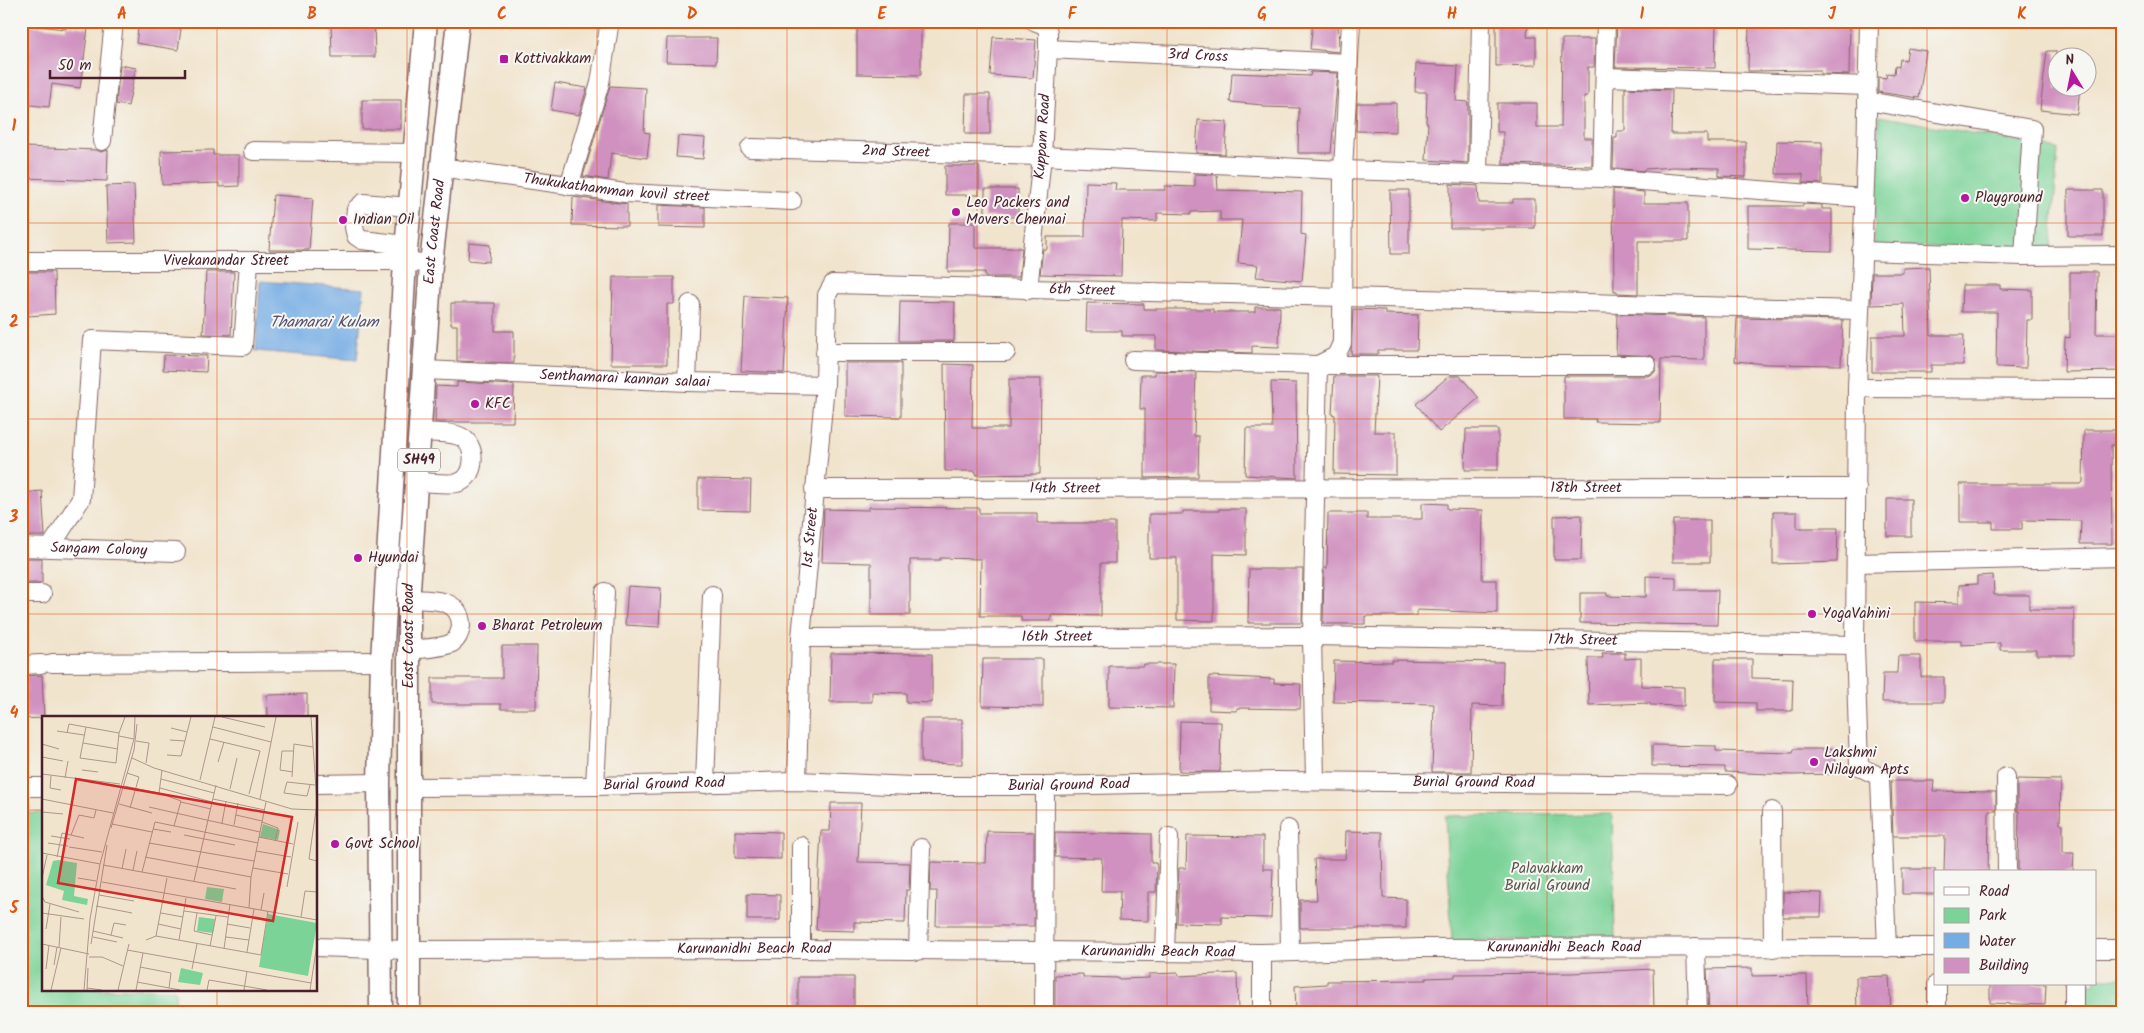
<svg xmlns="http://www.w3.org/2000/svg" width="2144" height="1033" viewBox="0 0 2144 1033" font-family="Kalam,sans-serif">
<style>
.green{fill:#7cd398;stroke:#637962}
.water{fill:#74ace4;stroke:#5f6688}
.building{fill:#d091c0}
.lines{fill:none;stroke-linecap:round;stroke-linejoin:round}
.minor-casing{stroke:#846464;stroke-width:20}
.major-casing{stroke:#846464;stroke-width:25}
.minor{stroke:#fff;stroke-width:18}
.major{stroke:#fff;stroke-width:22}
.grid{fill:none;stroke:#e0560e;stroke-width:1;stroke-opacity:0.55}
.poi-dot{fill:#b5179e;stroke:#f6f6f2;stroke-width:2}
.labels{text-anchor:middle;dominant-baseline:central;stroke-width:4;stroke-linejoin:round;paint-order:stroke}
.shield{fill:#f6f6f2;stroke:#7e6067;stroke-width:1}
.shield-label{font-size:14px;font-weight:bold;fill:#4a1f2b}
.street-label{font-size:15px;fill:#4a1f2b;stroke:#f6f6f2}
.poi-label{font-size:15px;fill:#4a1f2b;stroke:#f6f6f2;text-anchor:start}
.park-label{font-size:15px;fill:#59554c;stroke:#f6f6f2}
.water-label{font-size:16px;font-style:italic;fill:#59506c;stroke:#f6f6f2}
.inset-road{fill:none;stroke:#ae958c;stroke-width:1}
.view{fill:#d62828;fill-opacity:0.15;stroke:#d62828;stroke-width:2.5}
.inset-edge{fill:none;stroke:#4a1f2b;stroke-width:2.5}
.neatline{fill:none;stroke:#e0560e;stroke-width:2}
.grid-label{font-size:16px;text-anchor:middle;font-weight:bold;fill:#e0560e}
</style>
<rect width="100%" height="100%" fill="#f6f6f2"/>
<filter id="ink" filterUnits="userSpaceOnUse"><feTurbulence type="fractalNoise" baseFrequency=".02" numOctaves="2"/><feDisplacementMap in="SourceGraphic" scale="10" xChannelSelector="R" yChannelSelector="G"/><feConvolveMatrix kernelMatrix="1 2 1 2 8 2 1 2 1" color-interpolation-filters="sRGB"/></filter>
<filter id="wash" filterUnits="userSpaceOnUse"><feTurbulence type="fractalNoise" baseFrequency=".0096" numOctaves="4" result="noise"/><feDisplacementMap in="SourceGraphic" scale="20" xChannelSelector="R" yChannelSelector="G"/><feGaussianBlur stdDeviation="1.12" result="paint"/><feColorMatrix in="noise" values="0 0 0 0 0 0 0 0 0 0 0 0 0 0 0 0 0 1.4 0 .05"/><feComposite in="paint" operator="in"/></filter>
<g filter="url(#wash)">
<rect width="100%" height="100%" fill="#f1e4cd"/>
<path class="green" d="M1879,116L2058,149L2051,249L1874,247Z
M21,813H44V989H175L176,1012H21Z
M1612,814L1615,938L1452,941L1445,816Z
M2095,978H2123V1012H2080L2079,984H2095Z"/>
<path class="water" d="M260,281L364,289L357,360L256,351Z"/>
<g id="blocks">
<path class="building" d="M331,21H374L375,57H332Z
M857,21H921V75L857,74Z
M1313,21H1338L1339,52L1310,49Z
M1496,21H1528L1527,37H1536V65L1496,66Z
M1749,21H1850L1849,75L1820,74V70L1748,71Z
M139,23L181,29L178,50L136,43Z
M1617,23L1716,24L1715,68L1615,67Z
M27,25L66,29V25L88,28L80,88L52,84L49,107L21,104Z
M993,37L1036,40L1033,78L990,75Z
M667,38H717L716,63L666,62Z
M1562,39H1595L1594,67H1588V96H1584V138H1592V166L1503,164V132H1497V103H1537V127H1561Z
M1908,48L1926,51L1919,98L1878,92V77L1886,78L1887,73L1894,74L1895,66L1899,67L1900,59L1906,60Z
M2047,51H2056V88H2080L2077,114L2040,110Z
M1416,64L1458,66L1456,101L1468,102V163L1426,160L1428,123H1426L1427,92H1415Z
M120,65L136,68L128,106L116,104Z
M1311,72L1338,73L1331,153H1298L1299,108L1263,107V105L1230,102L1232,73L1310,76Z
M555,83L587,88L579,115L551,110Z
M610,86L646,88L644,132L650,133L647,158L611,153L608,180L583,176Z
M1625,88L1672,90L1671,134H1707V142H1746V177L1719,176V168L1673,167L1644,169V171L1613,168L1614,138H1617V131H1625Z
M966,94H990V134H965Z
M362,100H401V129H362Z
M1357,103H1396V132L1356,131Z
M1198,120L1227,122L1225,154L1196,153Z
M678,136L705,138L703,159L676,157Z
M1777,141L1822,142V184L1803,183V174H1776Z
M25,147L96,150L101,152L108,150L107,181L24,178Z
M213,150V155H239V186L219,187V183L162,185L161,151Z
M945,166H979V195H945Z
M1195,174L1217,175L1218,190L1302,192L1301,234L1306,235L1302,281L1256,277L1258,265L1238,263L1242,220H1220V211L1191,212V214L1157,213V221L1122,220L1121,276L1040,274L1043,249H1047V237H1085L1086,182L1116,183L1115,190H1165V186L1195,187Z
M1450,184L1478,186L1479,203H1513V199H1535V228H1450Z
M134,185L136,242L108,243L106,186Z
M985,189H1018V217H985Z
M1613,189L1644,192V203H1688V241H1638V294L1617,293V291H1614Z
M1390,190H1409V254H1391Z
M2068,190H2103V236H2068Z
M273,195L313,198L309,250H269Z
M573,197L627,204V226L572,225Z
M1803,204L1822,205V209H1832V251L1748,249V206H1803Z
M658,205L705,207V228L658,227Z
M949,223H975V248H1022L1019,277H985V272H948Z
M469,243L490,245L489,262L468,260Z
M1929,267L1931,335H1964L1963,365H1931V372H1872V336H1905L1904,304L1871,305L1872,273H1903V268Z
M26,272H54L55,314L28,316Z
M206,272H234L231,335L203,334Z
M2070,272H2097L2096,334H2123V371L2064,372L2065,337L2070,338Z
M613,277H674V304H667V364H611Z
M1962,285H2000V289L2032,290V320H2027L2026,368L1996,367L1997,312H1961Z
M745,296L788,298L784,373L741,371Z
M900,301L955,302L954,341H899Z
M451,303H495V331H514V363L457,361V325H451Z
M1087,303L1144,304V309H1213V312H1255V307H1280L1279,347L1252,346V353L1156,350V336H1122V331H1086Z
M1353,309L1385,310V314L1418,315L1417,350H1378V354H1351Z
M1617,314L1704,317V360L1661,359L1660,423L1595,422L1596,419H1564V376H1647L1653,374L1656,370V360L1652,356L1616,354Z
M1737,318L1843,320L1841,365L1767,364L1735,361Z
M164,355L207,356L206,372L163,370Z
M845,363H901V417L845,416Z
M944,364L973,365L972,428H1009V379H1041L1040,474L976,475V471H945Z
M1155,371L1196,372L1194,436H1199L1198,477L1145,478V409H1140L1141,375H1155Z
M1334,376H1377L1374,432H1396V475L1334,474L1335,415L1332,414Z
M1449,376H1460L1479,398L1439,432L1416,404Z
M457,382L514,385L513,422H435L436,386L457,387Z
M1271,382L1296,383L1297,478L1245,475L1246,428H1272Z
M1466,429H1498V470H1465Z
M2084,430H2115V445H2111L2112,544H2080L2081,521L2022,520V529H1993V522H1960V484H2081L2083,482Z
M698,479L751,480L750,511L698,510Z
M42,491L45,536H21V493Z
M1887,499H1911V536H1887Z
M1422,503L1447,504V509L1483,510L1482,580H1497V613L1417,610V616H1365V624H1323L1324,568H1327L1328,513H1367V519H1422Z
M869,507L979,508V513H1037V523H1115V563H1101V616L1051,615V621H1021V616H980L981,559L940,558V560H910V615H871V563L822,562L824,509L869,510Z
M1219,509H1246V555L1214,554V621L1177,620V558H1149V514H1183V511H1219Z
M1773,512H1797V528H1838L1837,562L1773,564Z
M1582,515L1581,560H1554V516Z
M1673,520H1710V562H1673Z
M21,558H42V583H21Z
M1249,569H1303L1302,623H1248Z
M1993,575L1994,595H2029V609H2074V655H2036V650H2000V643L1961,645V641H1915V602L1959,603V585L1977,584V576Z
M1646,576L1676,577V590H1718L1717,625L1580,623V593H1607V596L1646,597Z
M628,586L661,588L659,627L625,625Z
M502,646H537L536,709H501V704H432V678H502Z
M831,653L932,654V703L906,702V693L872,692V702H830Z
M1602,653H1625V659L1641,658V686L1684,687V706L1650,705V703L1589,705L1588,658H1603Z
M1898,656H1921V677H1944V702H1882L1883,673H1897Z
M983,659H1043V707L982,706Z
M1715,659H1752V678L1793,679L1792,711H1756V703L1715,702Z
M1392,660L1503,662L1502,706L1472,705L1471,772H1432L1434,704L1333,702L1334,661L1392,662Z
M1144,664H1174L1173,708L1109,707V666H1144Z
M42,675L44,718L21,719V676Z
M1209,676L1274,679V683L1301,684L1300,709L1237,708V711L1209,710Z
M307,694V717H268L267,695Z
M921,719H962V764L921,763Z
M1180,721L1221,722L1220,772L1179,771Z
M1652,745L1716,746V751L1793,753L1794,749H1836L1835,774L1792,775L1725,772V767L1652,766Z
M2017,779L2061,780L2060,824H2063V853H2074L2073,872H2018L2019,811H2017Z
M1891,781H1934L1933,791L1996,792V811H1989L1988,872H1944L1945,836H1893Z
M831,803H861L858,862L910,863L909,890H906L905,923L854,922V931L816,930L821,831H830Z
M735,831L781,832V859L735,858Z
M987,831L1034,832V926H936L937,891H930L931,862L986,863Z
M1346,831L1382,832L1383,898L1406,899V928H1300V900H1317L1314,859H1345Z
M1055,832L1151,834V863H1156L1157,867L1156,892H1148V921L1119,920L1120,891H1101L1102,858L1055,857Z
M1187,836L1263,837V869H1273L1271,918L1222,917V924L1177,923L1179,868H1186Z
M1902,869H1935V894H1902Z
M1783,892L1822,893L1821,917H1783Z
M747,894L780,895V920H747Z
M1752,968V976L1807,975L1808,1012H1709L1707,969Z
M1653,969L1654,1012H1296L1295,986L1327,984V981L1426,980V978L1455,977V974L1572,973Z
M1178,973L1179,976L1237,973L1238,1012H1055V975L1083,974V977L1118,978V979L1149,978V974Z
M1889,976L1891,1012H1857L1856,977Z
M798,977H854V1012H798Z
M1990,984H2046L2045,1005L1990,1003Z"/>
</g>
</g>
<g filter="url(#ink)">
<use href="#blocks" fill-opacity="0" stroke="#846464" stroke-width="1"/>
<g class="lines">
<defs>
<g id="minor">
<path d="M1869,21L1866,159L1857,388L1855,645L1859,765C1866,773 1875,771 1880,779L1887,948"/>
<path id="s1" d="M1048,49L1348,63"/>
<path d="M1606,77L1867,86"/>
<path d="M1867,101L2032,129L2024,256"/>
<path d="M102,141L114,21"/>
<path id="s2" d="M750,148L1042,156L1343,170L1602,178L1864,198"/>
<path d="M253,151L413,153"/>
<path id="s3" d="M440,167L625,193L792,201"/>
<path d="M1478,175L1481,21"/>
<path d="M1602,178L1606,21"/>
<path d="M569,186L600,83L610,21"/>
<path d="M406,245L362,240L356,236L354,227L356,209L363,203L409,207"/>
<path d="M1861,251L2024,256L2123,255"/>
<path id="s4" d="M21,261H405L431,264"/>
<path id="s5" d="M1028,290L1042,156L1048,49V32L1045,25L1034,21"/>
<path d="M825,352H1006"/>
<path d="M1133,360L1318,365H1647"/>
<path id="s6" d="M425,370L687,382L825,385"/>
<path d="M687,382L690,304"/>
<path d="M1857,388L2123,389"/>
<path d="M417,482C429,482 445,485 457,483C475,479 478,448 463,438C452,431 433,433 420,432"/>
<path id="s7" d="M814,489L1857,488"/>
<path id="s8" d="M21,547L176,552"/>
<path d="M50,548L81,499L92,340L243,346L249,262"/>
<path d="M1856,563L2123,557"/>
<path d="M21,594H42"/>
<path d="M409,599C430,600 461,597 461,626C460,633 458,639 452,643C440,649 422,648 409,650"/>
<path id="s9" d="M801,638L1312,636L1855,645"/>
<path d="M52,663L382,661"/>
<path d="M21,665L41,664"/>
<path d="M2006,777L2007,872"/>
<path id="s10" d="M797,781L801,638L825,385L827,295L833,284L1859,310"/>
<path d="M1315,781L1312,636L1318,365L1336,356L1342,343L1343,170L1351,21"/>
<path d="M316,784L379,783"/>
<path d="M705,784L712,595"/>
<path d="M595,786L605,592"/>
<path d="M21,787H44"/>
<path id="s11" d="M410,787L595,786L797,781L912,786H1045L1276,781L1728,785"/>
<path d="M1772,811L1773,948"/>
<path d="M1288,829L1290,952"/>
<path d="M801,846V949"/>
<path id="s12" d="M316,947L410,950L801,949L1262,953L1421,948L1935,947"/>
<path d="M1696,947L1698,1012"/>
<path d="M2095,949H2123"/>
<path d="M918,951L921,848"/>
<path d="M1165,952L1169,837"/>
<path d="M1937,984V1012"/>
<path d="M2074,984V1012"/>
<path d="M1044,1012L1045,786"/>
<path d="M1262,1012V953"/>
</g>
<g id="major">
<path d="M381,1012L379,783L382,661L405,261L426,21"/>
<path id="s13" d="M409,1012V589L431,264L458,21"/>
</g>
</defs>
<use href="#minor" class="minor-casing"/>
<use href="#major" class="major-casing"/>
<use href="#minor" class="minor"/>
<use href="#major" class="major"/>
</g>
</g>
<path class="grid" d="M217,21V717M407,21V1012M597,21V1012M787,21V1012M977,21V1012M1167,21V1012M1357,21V1012M1547,21V1012M1737,21V1012M1927,21V1012M21,223H2123M21,419H2123M21,614H2123M21,810H44M316,810H2123M217,989V1012"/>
<g class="poi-dot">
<rect x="499" y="54" width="10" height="10" rx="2.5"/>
<circle cx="1965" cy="198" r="5"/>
<circle cx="956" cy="212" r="5"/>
<circle cx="343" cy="220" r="5"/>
<circle cx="475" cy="404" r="5"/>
<circle cx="358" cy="558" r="5"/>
<circle cx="1812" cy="614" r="5"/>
<circle cx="482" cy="626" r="5"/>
<circle cx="1814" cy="762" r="5"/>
<circle cx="335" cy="844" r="5"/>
</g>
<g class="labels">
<rect class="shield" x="398" y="448.5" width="42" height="23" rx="4"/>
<g class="shield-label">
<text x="419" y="460">SH49</text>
</g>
<g class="street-label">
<text stroke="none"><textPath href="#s1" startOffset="150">3rd Cross</textPath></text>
<text stroke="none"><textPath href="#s5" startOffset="154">Kuppam Road</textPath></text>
<text stroke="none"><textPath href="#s2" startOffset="146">2nd Street</textPath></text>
<text stroke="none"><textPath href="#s3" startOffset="178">Thukukathamman kovil street</textPath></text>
<text stroke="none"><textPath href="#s13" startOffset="781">East Coast Road</textPath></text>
<text stroke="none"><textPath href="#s4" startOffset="205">Vivekanandar Street</textPath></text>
<text stroke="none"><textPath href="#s10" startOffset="749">6th Street</textPath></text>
<text stroke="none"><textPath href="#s6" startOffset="200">Senthamarai kannan salaai</textPath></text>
<text stroke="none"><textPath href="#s7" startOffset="251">14th Street</textPath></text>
<text stroke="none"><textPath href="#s7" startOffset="772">18th Street</textPath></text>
<text stroke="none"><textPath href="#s10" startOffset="244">1st Street</textPath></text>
<text stroke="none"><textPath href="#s8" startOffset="78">Sangam Colony</textPath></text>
<text stroke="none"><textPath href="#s13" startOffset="376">East Coast Road</textPath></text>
<text stroke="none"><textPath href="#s9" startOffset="256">16th Street</textPath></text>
<text stroke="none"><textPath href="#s9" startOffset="782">17th Street</textPath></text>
<text stroke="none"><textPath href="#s11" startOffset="1064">Burial Ground Road</textPath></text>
<text stroke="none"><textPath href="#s11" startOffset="254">Burial Ground Road</textPath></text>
<text stroke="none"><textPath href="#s11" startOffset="659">Burial Ground Road</textPath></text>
<text stroke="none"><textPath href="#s12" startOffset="1248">Karunanidhi Beach Road</textPath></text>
<text stroke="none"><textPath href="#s12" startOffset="438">Karunanidhi Beach Road</textPath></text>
<text stroke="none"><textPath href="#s12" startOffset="842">Karunanidhi Beach Road</textPath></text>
</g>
<g class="poi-label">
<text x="514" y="59">Kottivakkam</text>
<text x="1975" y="198">Playground</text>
<text x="966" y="203">Leo Packers and<tspan x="966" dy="17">Movers Chennai</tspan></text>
<text x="353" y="220">Indian Oil</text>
<text x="485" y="404">KFC</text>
<text x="368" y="558">Hyundai</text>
<text x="1822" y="614">YogaVahini</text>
<text x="492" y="626">Bharat Petroleum</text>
<text x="1824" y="753">Lakshmi<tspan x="1824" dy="17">Nilayam Apts</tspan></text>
<text x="345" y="844">Govt School</text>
</g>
<g class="park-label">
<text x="1547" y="869">Palavakkam<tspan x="1547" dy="17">Burial Ground</tspan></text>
</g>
<g class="water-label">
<text x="324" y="322">Thamarai Kulam</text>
</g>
</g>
<g transform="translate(42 716)">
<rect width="275" height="275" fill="#f1e4cd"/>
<path d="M221,108L238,114L236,124L218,121ZM16,144L35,147L32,180L46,183L45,189L20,184L22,175L4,169L11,145ZM165,171L182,173L180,186L163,183ZM226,198L275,207L266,260L217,251ZM157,201L173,203L171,217L155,215ZM139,252L161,257L158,269L136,266Z" fill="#7cd398"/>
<path class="inset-road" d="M180,1L223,11M269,1L275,87L267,143L275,145M44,11L38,42L74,47L77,17L83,1M171,11L229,26M129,12L145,16M15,15L42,19M25,17L27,8L77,17M77,20L92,23M168,23L218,35L207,78M128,24L143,25M94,25L107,27L104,47M41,27L76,33M0,28L17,33M125,39L139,40L149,1M0,41L21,45M90,42L112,52L250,93L275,94M176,46L182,26M40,54L56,56M120,54L117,77L139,85L132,110M251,56L238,54L240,35H251M85,57L97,61L88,92M0,58L78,68M9,60L8,72L19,74M250,61L252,28L271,31M23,62L26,45M119,63L172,77M158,64L173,1M268,69L265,80L242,77L245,66L273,69M82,70L117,77M118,72L170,86M188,73L195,42M0,83L71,97M171,83L223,94M218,83L234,1M139,86L169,93M77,88L110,97M107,91L218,116M0,96L21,98M194,99L220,105M220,106L236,112L233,125M180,107L184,85M70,108L110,116M192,109L196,87M69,112L92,34L95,8M111,113L129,116M29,119L37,99L52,102L54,94M142,119L193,129M9,120L28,123M217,121L251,128M6,127L26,130M107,127L212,145M27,131L60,136M214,135L249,141M0,137L58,148M15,141L20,117L42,122M103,141L209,161M61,149L194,173M211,152L246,158M80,153L84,133M91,154L95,135M100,156L113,106L216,127M0,162L5,139M36,162L54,165M152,165L174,69M60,166L275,204M245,171L256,106M57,179L92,185M0,180L3,186L37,196M54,190L90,197M207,192L209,161L224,86M219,194L222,177M142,195L186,201M0,197L42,203M119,197L141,201M155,197L152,215L170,219M259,201L263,175L275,176M116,208L139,213M185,208L208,212M4,213L8,188M51,215L81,222M69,219L72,207L84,209M114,220L125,162M51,221L75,226M184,221L207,224M104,224L114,220L219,239L226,195M137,224L144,182M0,228L47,238M49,228L65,129M168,230L174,200M17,231L19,201M182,233L188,188M85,234L269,267M205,236L212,193M47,241H60L81,250M12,249L15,231M98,251L129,257L127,272M4,253L7,229M150,253L155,228M95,266L138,274M45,272L60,274M9,274L19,232M42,274L48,203L58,148L92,23L93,1M45,274L46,252M76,274L87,228M94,274L101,237M165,274L167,264L225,274M202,274L205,255M268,274L275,228"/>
<path class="view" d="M34,63L250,101L231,205L16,167Z"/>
<rect width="275" height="275" class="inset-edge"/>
</g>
<rect width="2144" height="1033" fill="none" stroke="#f6f6f2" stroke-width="55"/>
<rect x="1934" y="870" width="162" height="115" fill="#f6f6f2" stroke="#b1a0a2"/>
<rect x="1944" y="887" width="25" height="8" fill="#ffffff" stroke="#b1a0a2"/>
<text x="1979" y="896" font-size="15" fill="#4a1f2b">Road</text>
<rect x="1944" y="908" width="25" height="15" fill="#7cd398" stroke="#b1a0a2"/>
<text x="1979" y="920" font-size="15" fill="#4a1f2b">Park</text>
<rect x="1944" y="933" width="25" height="15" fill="#74ace4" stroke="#b1a0a2"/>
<text x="1979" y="946" font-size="15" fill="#4a1f2b">Water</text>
<rect x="1944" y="958" width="25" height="15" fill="#d091c0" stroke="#b1a0a2"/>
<text x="1979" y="970" font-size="15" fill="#4a1f2b">Building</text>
<g transform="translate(2072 72) rotate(350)"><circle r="24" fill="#f6f6f2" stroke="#b1a0a2"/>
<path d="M0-4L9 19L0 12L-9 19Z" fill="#b5179e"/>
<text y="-8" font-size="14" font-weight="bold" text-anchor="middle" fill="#4a1f2b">N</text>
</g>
<path d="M50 70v8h135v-8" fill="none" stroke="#4a1f2b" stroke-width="2.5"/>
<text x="58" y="70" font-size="15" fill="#4a1f2b" stroke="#f6f6f2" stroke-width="4" paint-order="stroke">50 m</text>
<rect x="28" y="28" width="2088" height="978" class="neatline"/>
<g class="grid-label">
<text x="122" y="19">A</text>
<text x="312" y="19">B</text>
<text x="502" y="19">C</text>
<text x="692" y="19">D</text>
<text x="882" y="19">E</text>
<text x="1072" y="19">F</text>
<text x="1262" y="19">G</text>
<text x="1452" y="19">H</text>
<text x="1642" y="19">I</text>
<text x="1832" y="19">J</text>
<text x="2022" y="19">K</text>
<text x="14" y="131">1</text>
<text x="14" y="327">2</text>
<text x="14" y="522">3</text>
<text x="14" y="718">4</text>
<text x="14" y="913">5</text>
</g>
</svg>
